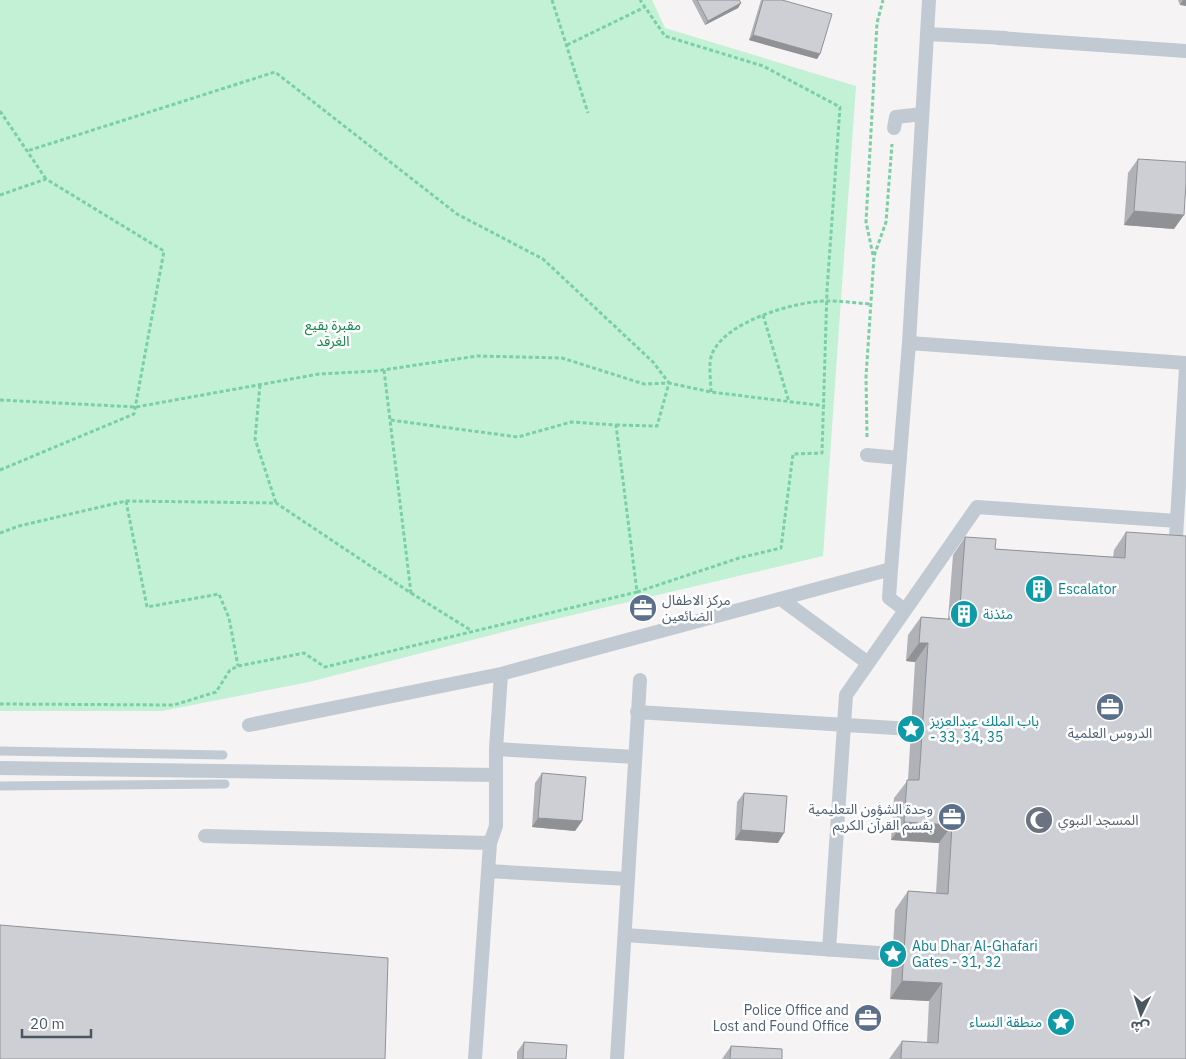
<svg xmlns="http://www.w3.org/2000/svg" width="1186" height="1059" viewBox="0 0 1186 1059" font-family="'IBM Plex Sans','Noto Sans Arabic',sans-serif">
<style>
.green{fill:#c3f1d5}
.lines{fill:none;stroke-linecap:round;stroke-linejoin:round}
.path{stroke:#7ad0a6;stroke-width:3;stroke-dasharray:4 2.5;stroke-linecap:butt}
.service{stroke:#c1cad2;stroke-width:9}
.pedestrian{stroke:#c1cad2;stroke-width:14}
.wall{fill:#b0b2b7}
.shaded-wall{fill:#909195}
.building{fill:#cdcfd5;stroke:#909195}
.labels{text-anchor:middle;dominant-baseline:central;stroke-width:5;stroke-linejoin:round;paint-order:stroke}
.park-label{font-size:14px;fill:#17864f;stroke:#fff}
.culture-label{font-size:14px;fill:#0d838f;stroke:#fff;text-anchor:start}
.service-label{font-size:14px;fill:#4e5e75;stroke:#fff;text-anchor:end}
.worship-label{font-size:14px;fill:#5b616d;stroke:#fff;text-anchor:start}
</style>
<rect width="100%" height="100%" fill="#f5f3f3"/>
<path class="green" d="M0,0H652L665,28L856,86L823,556L526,626L309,682L162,711H0Z"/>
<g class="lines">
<path class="path" d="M552,0L588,113
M567,45L645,7
M0,111L46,179
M0,195L46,179L164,251L134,414L0,470
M873,255L866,222L877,23L883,0
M763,315L789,402
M384,370L390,420
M260,385L255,439L276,503
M711,392C711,381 708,364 712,354C725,321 796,301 828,301C842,301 856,303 870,304
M0,400L136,407L319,374L376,371L477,356L562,358L644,384L669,383L653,362L543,259L457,214L275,72L27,151
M616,425L657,426L669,383L711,392L825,406
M867,437L866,377L874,256L886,222L892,144
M126,501L147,607L219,594L229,618L238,666
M0,533L19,526L126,501L276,503L411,593L390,420L518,437L571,422L616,425L637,592L325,667L304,653L238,666L230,670L216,692L174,705L0,704
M637,592L739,558L781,548L793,454L822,453L827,290L840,107L763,66L665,36L640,0
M411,593L472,631"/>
<path class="service" d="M0,751L223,755
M0,786L225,784"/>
<path class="pedestrian" d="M927,34L1006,38
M1012,39L998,38L1186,51
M894,128L896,117L922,114
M909,343L1186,363
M867,455L900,458
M1175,554L1186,368
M891,569L889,598L905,610
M781,599L868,663
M637,712L911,729
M249,725L501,674L891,569L909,343L929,0
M496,749L635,757
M0,768L496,775
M205,836L490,843
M488,871L628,879
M625,935L893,954
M829,950L846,695L977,507L1177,521
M475,1059L490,843L496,826V749L501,674
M617,1059L640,680"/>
</g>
<path class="wall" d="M692,0H739L741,3L738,8L705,25Z
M761,0H782L820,54L817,59L749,40Z
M1178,0H1186L1180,5Z
M1138,159L1174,229L1124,225L1128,173Z
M1126,532L1186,1059L927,1042L929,1001L890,999L895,910L908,891L936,893L939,843L891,840L894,798L908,780L915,662L906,661L908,635L921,617L948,619L953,555L965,537L995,549L1113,557L1114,550Z
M542,773L582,821L575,831L532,827L535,783Z
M744,793L778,843L735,840L737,802Z
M902,1041L901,1059H889Z
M524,1042L566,1059H517V1052Z
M731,1046L782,1059H722Z"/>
<path class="shaded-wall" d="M1183,0H1186V6L1180,5Z
M741,3L738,8L705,25L708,21Z
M753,35L820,54L817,59L749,40Z
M1134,211L1184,215L1174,229L1124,225Z
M919,643H928L915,662L906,661Z
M538,818L582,821L575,831L532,827Z
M904,822L952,825L939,843L891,840Z
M741,830L784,833L778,843L735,840Z
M902,981L942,983L929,1001L890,999Z"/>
<path class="building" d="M697,0H739L741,3L708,21Z
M763,0H782L832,14L820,54L753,35Z
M1138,159L1186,162V183L1184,215L1134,211Z
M1126,532L1186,536V1059H901L902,1041L938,1043L942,983L902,981L908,891L948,894L952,825L904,822L907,780H919L928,643H919L921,617L959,620L965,537L996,539L995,549L1125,558Z
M542,773L586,777L582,821L538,818Z
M744,793L787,796L784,833L741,830Z
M0,925L388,958L385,1059H0Z
M524,1042L567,1045L566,1059H523Z
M731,1046L782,1049V1059H730Z"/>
<defs>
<symbol id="building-disc" viewBox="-11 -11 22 22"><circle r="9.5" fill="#0f9aa8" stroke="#fff"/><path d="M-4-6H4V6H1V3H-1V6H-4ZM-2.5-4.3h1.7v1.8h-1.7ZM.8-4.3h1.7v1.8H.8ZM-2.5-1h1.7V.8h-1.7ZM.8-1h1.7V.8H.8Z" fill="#fff"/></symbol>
<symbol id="office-disc" viewBox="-11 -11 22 22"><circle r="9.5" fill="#5c6f8a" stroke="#fff"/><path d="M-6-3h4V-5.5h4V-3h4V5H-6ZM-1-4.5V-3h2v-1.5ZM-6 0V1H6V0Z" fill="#fff"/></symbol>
<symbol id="sight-disc" viewBox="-11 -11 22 22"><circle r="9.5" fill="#0f9aa8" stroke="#fff"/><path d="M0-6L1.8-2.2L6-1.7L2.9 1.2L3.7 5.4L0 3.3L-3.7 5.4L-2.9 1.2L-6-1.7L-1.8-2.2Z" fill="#fff"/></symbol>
<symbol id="mosque-disc" viewBox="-11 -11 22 22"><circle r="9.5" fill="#6b7280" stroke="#fff"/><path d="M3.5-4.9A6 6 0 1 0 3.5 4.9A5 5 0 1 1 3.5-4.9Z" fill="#fff"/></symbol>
</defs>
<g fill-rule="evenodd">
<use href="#building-disc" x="1023" y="573" width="32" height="32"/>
<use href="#office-disc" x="627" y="592" width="32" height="32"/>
<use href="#building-disc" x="948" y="598" width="32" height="32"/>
<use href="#office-disc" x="1094" y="691" width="32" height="32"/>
<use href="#sight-disc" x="895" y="713" width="32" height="32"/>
<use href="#office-disc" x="936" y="801" width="32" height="32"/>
<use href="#mosque-disc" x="1023" y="804" width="32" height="32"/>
<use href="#sight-disc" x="877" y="938" width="32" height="32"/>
<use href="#office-disc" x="852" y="1002" width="32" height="32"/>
<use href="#sight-disc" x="1045" y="1006" width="32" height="32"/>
</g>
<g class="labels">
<g class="park-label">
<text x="333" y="325">مقبرة بقيع<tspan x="333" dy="16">الغرقد</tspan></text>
</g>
<g class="culture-label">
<text x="1058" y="589">Escalator</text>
<text x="983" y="614">مئذنة</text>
<text x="930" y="721">باب الملك عبدالعزيز<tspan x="930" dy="16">- 33, 34, 35</tspan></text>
<text x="912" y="946">Abu Dhar Al-Ghafari<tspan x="912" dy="16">Gates - 31, 32</tspan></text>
<text x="1042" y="1022" text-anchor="end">منطقة النساء</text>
</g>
<g class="service-label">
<text x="662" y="600" text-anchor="start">مركز الاطفال<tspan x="662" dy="16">الضائعين</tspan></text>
<text x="1110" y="733" text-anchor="middle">الدروس العلمية</text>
<text x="933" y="809">وحدة الشؤون التعليمية<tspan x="933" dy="16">بقسم القرآن الكريم</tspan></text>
<text x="849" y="1010">Police Office and<tspan x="849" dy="16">Lost and Found Office</tspan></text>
</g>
<g class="worship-label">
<text x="1058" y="820">المسجد النبوي</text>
</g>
</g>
<g transform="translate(1141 1014) rotate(184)" stroke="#ffffff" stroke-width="4" paint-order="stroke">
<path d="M0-4L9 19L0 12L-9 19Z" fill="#4a5661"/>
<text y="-8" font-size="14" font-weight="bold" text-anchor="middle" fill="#4a5661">ش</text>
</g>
<path d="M22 1029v8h69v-8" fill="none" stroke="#4a5661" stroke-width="2.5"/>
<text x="30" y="1029" font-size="15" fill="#4a5661" stroke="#ffffff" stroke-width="4" paint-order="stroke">20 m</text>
</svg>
